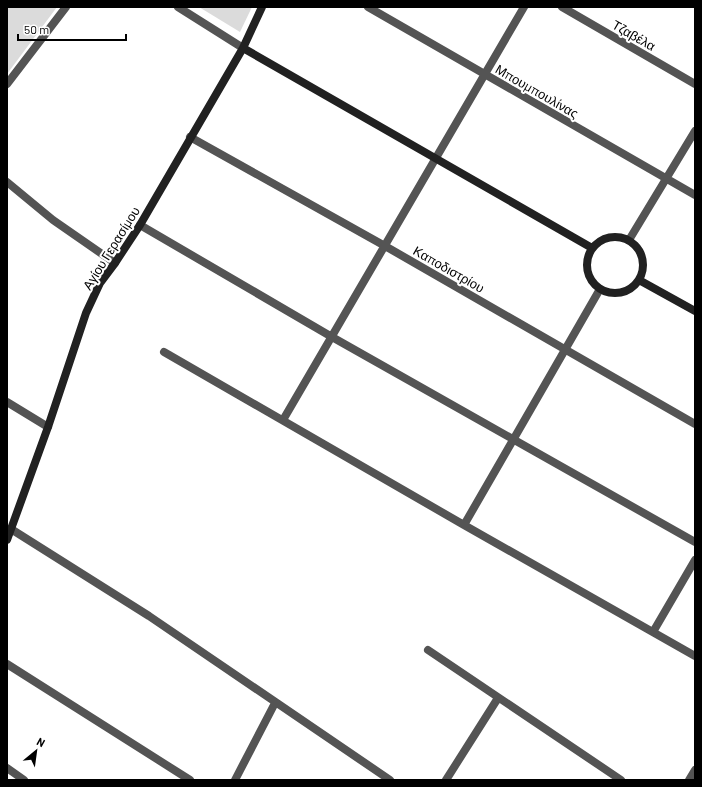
<svg xmlns="http://www.w3.org/2000/svg" width="702" height="787" viewBox="0 0 702 787" font-family="Barlow,sans-serif">
<style>
.green{fill:#dbdbdb}
.lines{fill:none;stroke-linecap:round;stroke-linejoin:round}
.street{stroke:#545454;stroke-width:8}
.secondary{stroke:#212121;stroke-width:8}
.labels{text-anchor:middle;dominant-baseline:central;stroke-width:4;stroke-linejoin:round;paint-order:stroke}
.street-label{font-size:13px;fill:#000;stroke:#fff}
</style>
<rect width="100%" height="100%" fill="#fff"/>
<path class="green" d="M7,7H57L7,74Z
M199,7H252L240,32Z"/>
<g class="lines">
<path class="street" d="M178,7L243,48
M368,7L695,195
M562,7L695,84
M7,84L66,7
M190,137L385,246L695,424
M7,182L53,220L115,263
M140,225L332,337L695,542
M629,240L695,131
M164,352L464,525L695,656
M7,402L48,427
M283,420L524,7
M464,525L600,289
M11,529L149,616L390,780
M653,632L695,560
M428,650L621,780
M7,664L190,780
M7,768L24,780
M235,780L275,703
M446,780L498,698
M689,780L695,770"/>
<path class="secondary" d="M243,48L592,248
M587 265a28 28 0 1 1 56 0a28 28 0 1 1-56 0Z
M639,280L695,311
M7,540L48,427L86,313L100,283L115,263L140,225L243,48L262,7"/>
</g>
<g class="labels">
<g class="street-label">
<text transform="translate(634 35) rotate(30)">Τζαβέλα</text>
<text transform="translate(537 91) rotate(30)">Μπουμπουλίνας</text>
<text transform="translate(111 248) rotate(-58)">Αγίου Γερασίμου</text>
<text transform="translate(449 269) rotate(30)">Καποδιστρίου</text>
</g>
</g>
<rect width="702" height="787" fill="none" stroke="#000000" stroke-width="16"/>
<g transform="translate(36 751) rotate(29)" stroke="#ffffff" stroke-width="3" paint-order="stroke">
<path d="M0-3L7 15L0 10L-7 15Z" fill="#000000"/>
<text y="-6" font-size="11" font-weight="bold" text-anchor="middle" fill="#000000">N</text>
</g>
<path d="M18 34v6h108v-6" fill="none" stroke="#000000" stroke-width="2"/>
<text x="24" y="34" font-size="12" fill="#000000" stroke="#ffffff" stroke-width="3" paint-order="stroke">50 m</text>
</svg>
